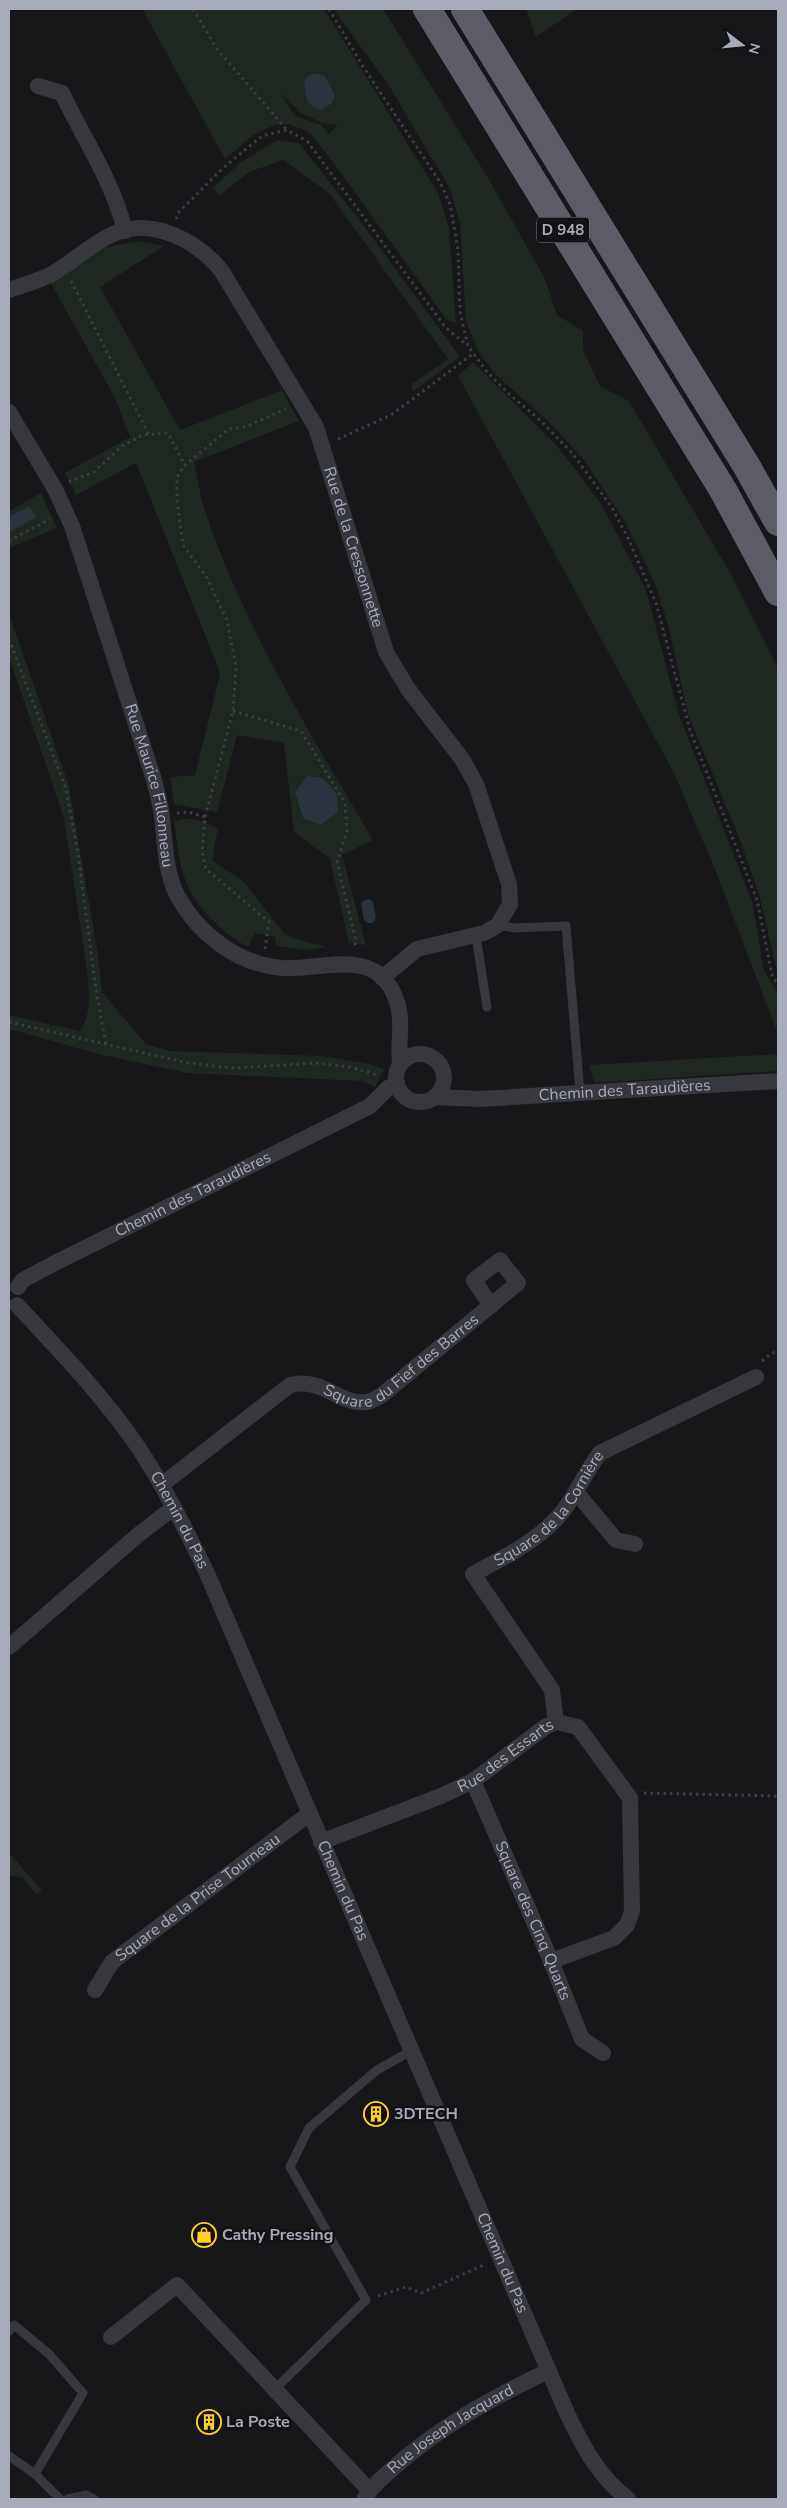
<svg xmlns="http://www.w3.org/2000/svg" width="787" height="2508" viewBox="0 0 787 2508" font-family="'Nunito Sans',sans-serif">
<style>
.green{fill:#1e2720;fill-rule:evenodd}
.water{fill:#2b333e}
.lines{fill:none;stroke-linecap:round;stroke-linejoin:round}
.path{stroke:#3d3e45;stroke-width:3;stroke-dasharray:2.5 4;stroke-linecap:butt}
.service{stroke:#37373e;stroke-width:9}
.minor{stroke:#37373e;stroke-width:16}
.trunk{stroke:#5b5c66;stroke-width:28}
.labels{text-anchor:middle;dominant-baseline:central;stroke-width:5;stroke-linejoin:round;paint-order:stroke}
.shield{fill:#121114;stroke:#7a7d88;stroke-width:1}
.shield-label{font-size:15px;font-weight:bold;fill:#a7abba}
.street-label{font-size:16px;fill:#a7abba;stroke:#121114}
.poi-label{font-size:16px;font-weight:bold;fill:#a7abba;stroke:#121114;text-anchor:start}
</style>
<rect width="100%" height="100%" fill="#171619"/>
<path class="green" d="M142,9H324L438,193L449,228L456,323L447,320L330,158L309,132L289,124L275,125L255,134L225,159ZM281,93L301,113L322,123L338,125L329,134L321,125L294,115Z
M333,9H383L487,176L545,279L557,315L583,331V350L600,386L629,401L732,576L778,668V976L760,898L738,835L688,715L669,628L655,584L625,522L584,460L548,421L496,375L479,353L466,322L460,224L450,189L388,84Z
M526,9H577L536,37Z
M277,140L299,143L361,222L460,357L412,392V384L448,359L329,193L283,160L249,172L219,196L213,188L241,162Z
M138,241L164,246L100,287L180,430L282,390L299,421L194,462C198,479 200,497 206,514C246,630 311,735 373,840L342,855L366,945L349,943L330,859L294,832L284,743L237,735L217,812L174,804L170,777L195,775L220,674L218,667L136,463L76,495L65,473L130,437L115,398L50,282L106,247Z
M473,362L555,444L576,470L603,507L646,590L679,715L752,901L764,971L778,993V1034L716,872L673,771L458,376Z
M41,493L57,528L9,548V511Z
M9,614L69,786L98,955L102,992L146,1044L169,1051L322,1056L369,1064L384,1069L375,1087L362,1081L187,1073L98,1054L9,1029V1015L80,1031C91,1014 89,997 88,977L64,818L9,657Z
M181,819H196L218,828L212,860L244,882L284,933L293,938L327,947L306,950L276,946L275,937L255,933L248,947C221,932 193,906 184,876C178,859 177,839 174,822Z
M778,1054V1071L594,1083L589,1065Z
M9,1853L42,1890L36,1894L22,1877L9,1875Z"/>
<path class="water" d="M314,73L325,76L335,96L331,104L321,110C304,104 304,95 305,78Z
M29,506L37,517L9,532V517Z
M307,776L323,778L337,794L338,812L321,825L303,818L295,792Z
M369,899L373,902L376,918L373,923H368L364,920L361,904L363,901Z"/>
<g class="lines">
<path class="path" d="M193,9L217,49L287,130
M329,9L362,65L440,182L450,204L458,250L460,312L468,346L487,372L508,393L542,422L572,453L611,506L628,538L656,603L690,730L757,900L772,975L778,985
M176,219L178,213L224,167L262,136L287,130L307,141L446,328L467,345
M71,281L149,435
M338,439L391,415L474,353
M69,482L94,472L122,446L143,435L168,433L185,465
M9,541L50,519
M9,639L66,789L78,854L96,990L106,1045
M233,711L301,731L345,803L347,831L337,862L356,941L354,948
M177,813L188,812L205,817
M265,949L269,922L206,869L202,851L205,817L233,711L236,667L227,620L207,578L183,545L177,500V477L185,465L229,429L245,427L286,409
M9,1022L188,1063L232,1068L315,1063L350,1067L378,1075
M762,1361L772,1353L778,1352
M644,1793L778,1796
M378,2296L406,2287L421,2293L486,2264"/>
<path class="service" d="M498,925L514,928L566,926L580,1092
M476,936L487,1007
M9,2331L14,2325L49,2354L83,2393L35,2474
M275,2389L366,2300L290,2167L309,2128L377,2070L411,2051
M9,2456L35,2474L60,2499
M68,2499L86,2495L94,2499"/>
<g class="minor">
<path d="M38,86L62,93C83,138 113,181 125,231"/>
<path id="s1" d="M9,290C23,285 38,281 52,274C73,262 91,244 113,234C152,217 196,240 221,270L316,427L386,652L408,689L462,759L476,784L509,884L510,904L498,925L484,933L417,949L382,978"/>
<path id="s2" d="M9,412L55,489L72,526L155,783C157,794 161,805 162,817C165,842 165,871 177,895C198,934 237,964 282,968C320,971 371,947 393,992C406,1020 397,1036 400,1063"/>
<circle cx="420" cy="1078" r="24"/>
<path id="s3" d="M435,1097L480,1099L778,1081"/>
<path id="s4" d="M18,1287L23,1280L51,1265L370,1106L388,1088L397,1083"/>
<path id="s5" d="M17,1305C59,1350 101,1394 136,1444C163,1484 185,1528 206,1571L566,2411C582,2445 598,2476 628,2499"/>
<path id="s6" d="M161,1484L168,1480L290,1385C323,1377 341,1406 367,1402C372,1401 378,1397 382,1395L518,1283L500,1260L474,1280L491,1306"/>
<path d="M576,1492L616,1540L635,1544"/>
<path d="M9,1647L138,1535L173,1508"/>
<path id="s7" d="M556,1722L552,1690L473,1574C503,1558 534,1543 557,1518C575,1499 584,1473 600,1453L756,1377"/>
<path id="s8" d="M473,1781L551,1961L582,2039L603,2053"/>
<path id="s9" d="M321,1842L441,1796L473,1781L545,1727L556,1722L578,1727L630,1798L632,1911L627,1925L614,1938L551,1961"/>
<path id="s10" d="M95,1990L112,1962L309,1814"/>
<path d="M111,2337L177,2285L369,2490"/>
<path id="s11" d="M365,2498C371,2487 381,2479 391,2470C437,2428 492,2398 548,2371"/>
</g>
<path class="trunk" d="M427,9L723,490L778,592
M465,9L746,465L778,522"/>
</g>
<defs>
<symbol id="building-ring" viewBox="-11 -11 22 22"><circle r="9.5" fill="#121114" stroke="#ffd028" stroke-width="1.5"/><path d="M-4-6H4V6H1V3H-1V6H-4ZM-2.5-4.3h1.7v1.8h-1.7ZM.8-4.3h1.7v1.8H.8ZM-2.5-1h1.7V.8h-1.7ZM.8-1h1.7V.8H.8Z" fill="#ffd028"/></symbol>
<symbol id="shop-ring" viewBox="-11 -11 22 22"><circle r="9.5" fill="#121114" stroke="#ffd028" stroke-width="1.5"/><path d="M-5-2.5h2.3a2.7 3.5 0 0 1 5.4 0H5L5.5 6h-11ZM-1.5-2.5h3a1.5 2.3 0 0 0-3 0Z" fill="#ffd028"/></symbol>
</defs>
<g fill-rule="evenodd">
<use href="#building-ring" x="362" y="2100" width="28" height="28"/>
<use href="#shop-ring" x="190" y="2221" width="28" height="28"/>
<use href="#building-ring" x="195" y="2408" width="28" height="28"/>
</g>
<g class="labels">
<rect class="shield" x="537" y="217.5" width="52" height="25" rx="4"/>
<g class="shield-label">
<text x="563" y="230">D 948</text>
</g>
<g class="street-label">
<text stroke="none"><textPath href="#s1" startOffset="550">Rue de la Cressonnette</textPath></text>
<text stroke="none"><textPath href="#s2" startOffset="402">Rue Maurice Fillonneau</textPath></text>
<text stroke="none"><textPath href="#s3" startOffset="190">Chemin des Taraudières</textPath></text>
<text stroke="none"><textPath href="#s4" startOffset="199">Chemin des Taraudières</textPath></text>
<text stroke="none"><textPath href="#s6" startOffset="290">Square du Fief des Barres</textPath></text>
<text stroke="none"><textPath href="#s7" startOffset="275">Square de la Cornière</textPath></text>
<text stroke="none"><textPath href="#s5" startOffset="271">Chemin du Pas</textPath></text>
<text stroke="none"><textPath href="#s9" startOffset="205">Rue des Essarts</textPath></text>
<text stroke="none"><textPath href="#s5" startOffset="676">Chemin du Pas</textPath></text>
<text stroke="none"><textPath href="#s10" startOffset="140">Square de la Prise Tourneau</textPath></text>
<text stroke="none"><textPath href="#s8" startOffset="152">Square des Cinq Quarts</textPath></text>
<text stroke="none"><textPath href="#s5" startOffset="1081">Chemin du Pas</textPath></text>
<text stroke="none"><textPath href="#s11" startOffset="111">Rue Joseph Jacquard</textPath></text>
</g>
<g class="poi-label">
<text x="394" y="2114">3DTECH</text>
<text x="222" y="2235">Cathy Pressing</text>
<text x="226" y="2422">La Poste</text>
</g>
</g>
<rect width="787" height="2508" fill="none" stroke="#a7abba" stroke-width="20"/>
<g transform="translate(742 45) rotate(106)" stroke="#121114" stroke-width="4" paint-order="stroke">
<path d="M0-4L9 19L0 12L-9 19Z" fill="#a7abba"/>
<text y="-8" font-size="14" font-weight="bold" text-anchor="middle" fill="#a7abba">N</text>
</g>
</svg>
